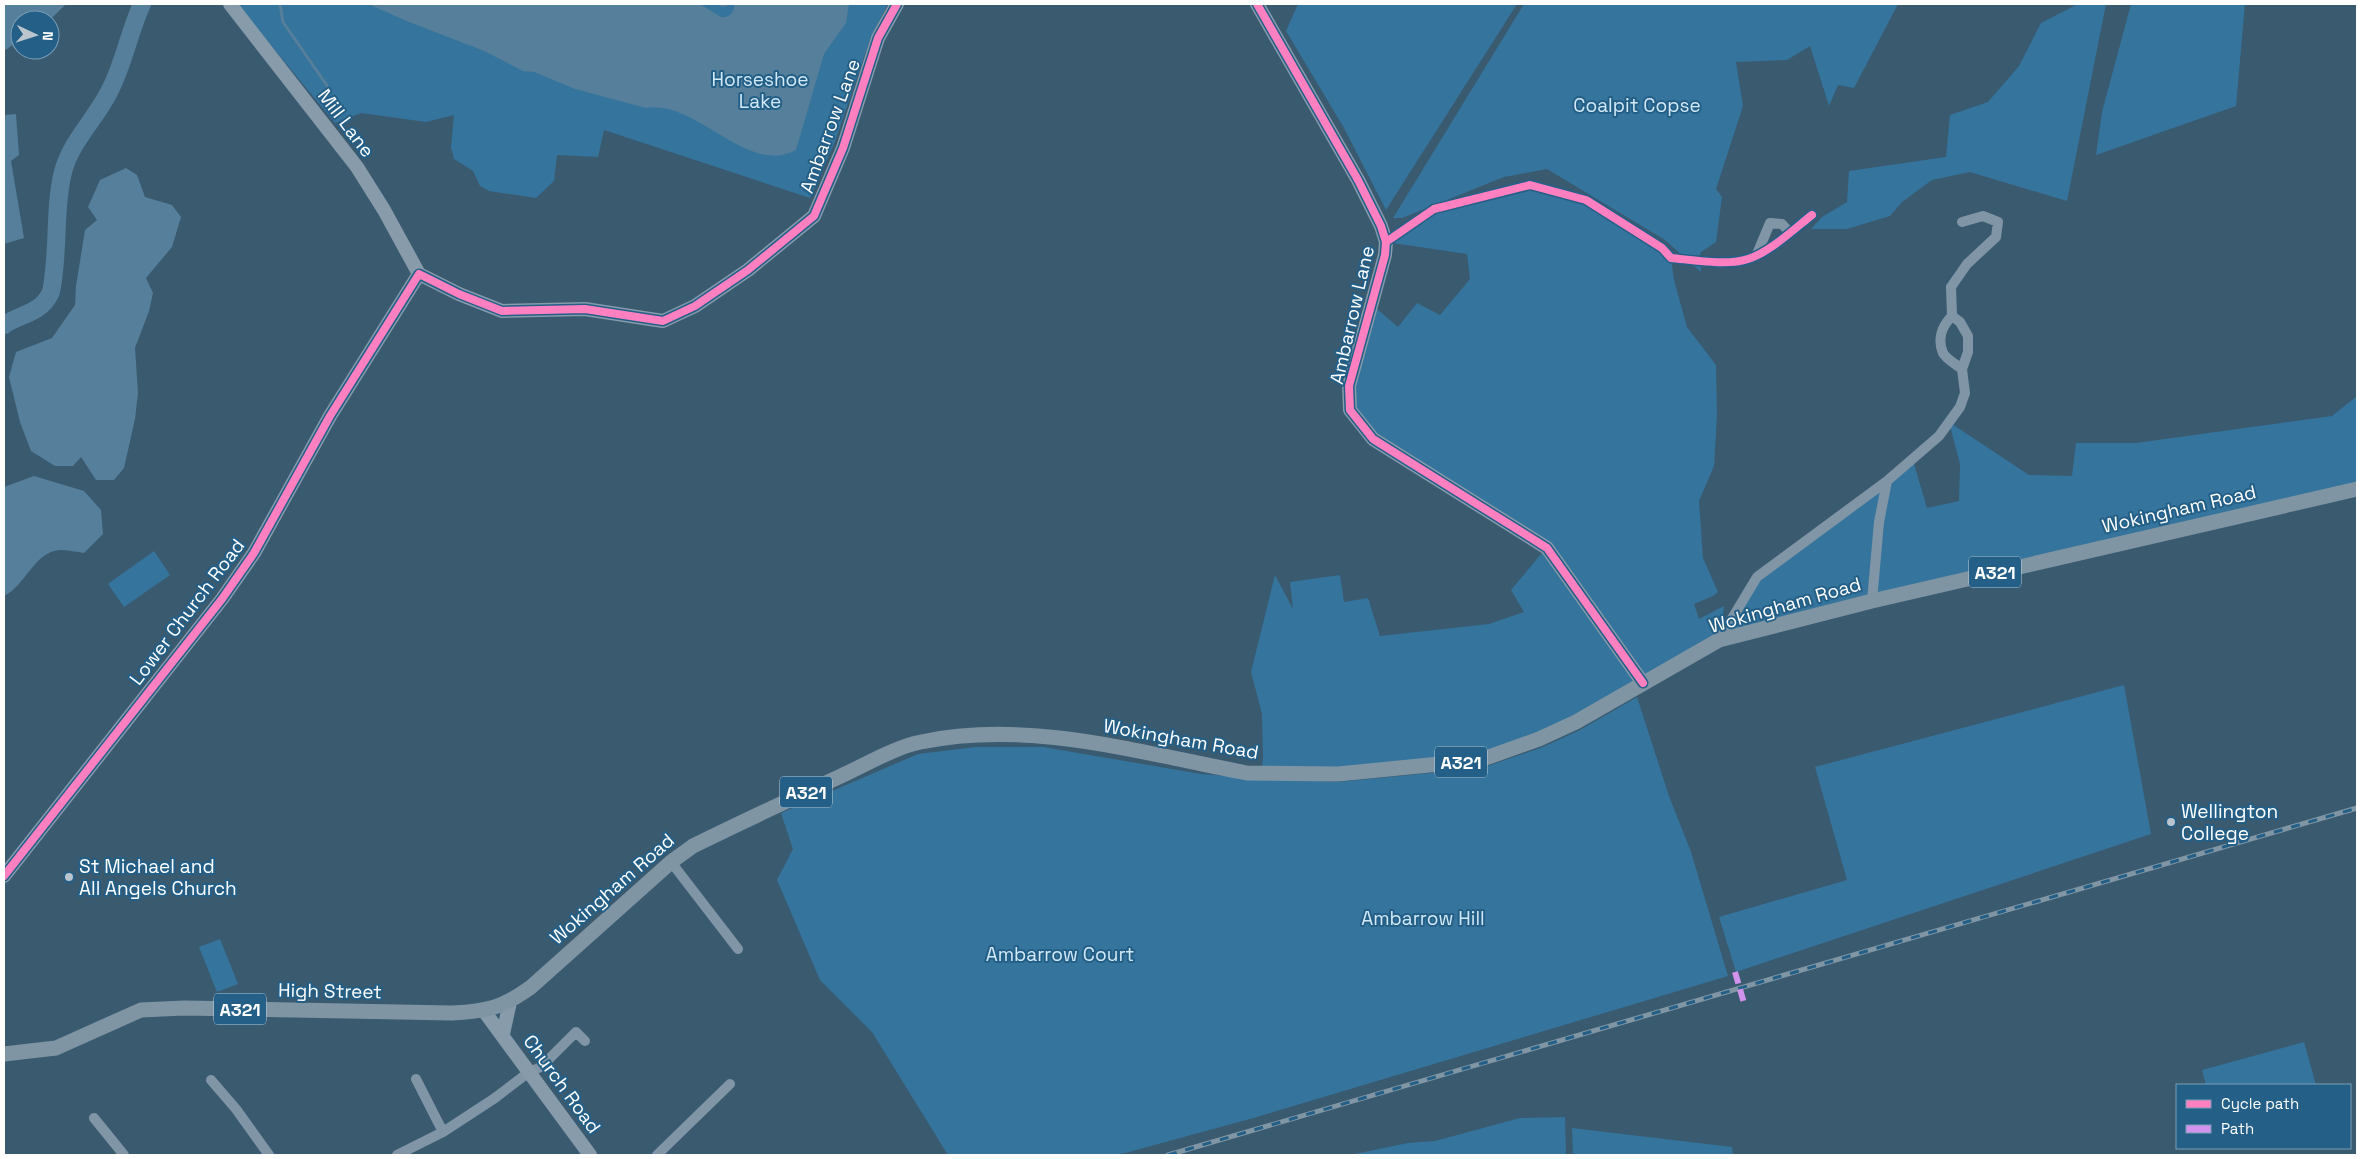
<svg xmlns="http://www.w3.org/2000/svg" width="2361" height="1159" viewBox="0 0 2361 1159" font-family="'Space Grotesk',sans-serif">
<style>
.green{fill:#35749c}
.water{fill:#557f9a}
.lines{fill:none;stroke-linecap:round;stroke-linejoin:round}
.stream{stroke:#557f9a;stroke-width:3}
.river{stroke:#557f9a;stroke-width:18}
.street{stroke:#8096a6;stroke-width:10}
.secondary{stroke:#879baa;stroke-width:14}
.primary{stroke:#7f95a3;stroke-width:15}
.rail-casing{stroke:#8196a4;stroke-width:5}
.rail{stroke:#235f87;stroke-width:3;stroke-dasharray:9;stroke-linecap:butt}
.quiet{stroke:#d193ec;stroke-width:6;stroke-dasharray:12 6;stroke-linecap:butt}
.cycleway-casing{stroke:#235f87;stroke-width:11}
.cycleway{stroke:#ff80c0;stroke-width:8}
.poi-dot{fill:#bac5cd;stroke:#235f87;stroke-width:2}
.labels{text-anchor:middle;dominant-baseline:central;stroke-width:4;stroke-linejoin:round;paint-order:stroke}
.shield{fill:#235f87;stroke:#bdcfdb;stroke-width:1}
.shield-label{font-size:18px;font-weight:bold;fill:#fff}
.park-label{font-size:19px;fill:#d2e9f7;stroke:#235f87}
.street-label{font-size:19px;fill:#fff;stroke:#235f87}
.poi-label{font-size:19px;fill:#fff;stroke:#235f87;text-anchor:start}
</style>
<rect width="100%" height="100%" fill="#3a5a70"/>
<path class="green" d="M237,4H888L871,37L834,144L810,198L604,130L598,157L557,155L554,181L536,198L489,191L480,186L473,171L454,159L451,147L454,115L426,122L361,113L335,123Z
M1298,4H1517L1386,210L1344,128L1286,31Z
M1524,4H1898L1854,88L1838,85L1829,106L1810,46L1787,60L1736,62L1743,106L1716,189L1722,197L1716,242L1700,253L1701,272L1665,240L1547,169L1504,177L1402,218H1393Z
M2078,4H2106L2067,201L1970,172L1932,180L1902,202L1890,216L1847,229H1811L1822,217L1847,202L1849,171L1946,157L1950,115L1988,102L2019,66L2041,23Z
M2131,4H2245L2236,106L2096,155L2102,112Z
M1530,185L1586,200L1671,258L1674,280L1687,327L1716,365L1717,416L1714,466L1699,501L1703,558L1718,592L1713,596L1694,604L1699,619L1724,606L1720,638L1757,577L1912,457L1927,508L1959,501L1960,464L1949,422L2029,475L2072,476L2076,443H2136L2332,416L2357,396V489L1719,640L1643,683L1480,760L1261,773L1263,759L1262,714L1251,672L1275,575L1293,609L1290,582L1340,575L1344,602L1368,598L1380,636L1489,624L1524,612L1511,590L1546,548L1373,439L1350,410L1371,304L1398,327L1417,303L1440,315L1470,279L1467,254L1386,242L1434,209Z
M154,551L170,575L124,607L108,584Z
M2124,685L2151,834L1736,972L1719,917L1847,880L1815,767Z
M1637,697L1669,796L1691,852L1728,976L1257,1117L1118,1155H948L872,1032L820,980L777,880L793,849L781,813L918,754L976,747H1043L1201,774L1270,779L1338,782L1482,768L1543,747L1580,730Z
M220,939L238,984L217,992L199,947Z
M2304,1042L2316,1085H2206L2202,1070Z
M1565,1117L1566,1155H1350L1408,1143L1435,1141L1520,1118Z
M1572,1128L1732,1147L1733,1155H1573Z"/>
<path class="water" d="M4,4H66L50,20H20V40L4,51Z
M368,4H700L721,17C729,18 734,13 734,6L732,4L723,7L716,4H849L846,23L824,54L796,150C748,177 696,99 646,108L575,89L534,72L523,71L484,51L409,22Z
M16,114L19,155L11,161L24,238L4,244V115Z
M126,168L137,175L145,197L172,205L181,217L172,247L146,278L153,293L149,311L135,348L138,393L135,419L124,468L114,480H96L81,457L73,466H55L31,451L20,422L9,377L16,352L52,338L75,305L76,286L85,230L97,220L88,207L100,180Z
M34,476L84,491L101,510L103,534L84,553C77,552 68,550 60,550C34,552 26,585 4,596V487Z"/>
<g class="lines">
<path class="stream" d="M280,4L283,22L328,87"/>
<path class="river" d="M4,325C20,314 40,314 50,294C53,287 53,278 54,271C58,238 55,204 63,172C71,141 96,119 110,90C124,63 129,32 142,4"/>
<path class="street" d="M1386,242L1434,209L1530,185L1586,200L1662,248L1671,258C1693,260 1728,266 1748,259C1770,252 1794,229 1812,215
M1757,254L1770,223L1782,224L1790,233
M1952,316L1951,287L1967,264L1996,237L1998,222L1983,216L1962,222
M1872,601L1879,522L1887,481L1939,436L1960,407L1965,393L1962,369L1968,352V336L1960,322L1952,316C1942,326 1937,339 1943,353C1946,359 1957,365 1962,369
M1719,640L1757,577L1887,481
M671,862L738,949
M416,1079L443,1132
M211,1080L236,1109L269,1155
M94,1118L124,1155
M397,1155L443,1132L495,1098L529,1072L541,1067L576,1032L585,1041
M657,1155L730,1084"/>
<path class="secondary" d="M230,4L357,167L384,210L419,274
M1257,4L1358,180L1381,226L1386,242L1385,255L1349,386L1350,410L1373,439L1547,548L1643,683
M419,274L459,294L502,311L585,309L663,321L695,306L748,270L814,216L843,148L878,38L897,4
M4,876L222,599L254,553L330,416L419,274
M484,1011L590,1155
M503,1034L510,1002"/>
<path class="primary" d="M4,1054L56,1048L141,1010L184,1008L452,1013C488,1011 502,1008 531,987L671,862L693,846C742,822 791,799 841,776C865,765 895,747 921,742C1029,719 1141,753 1247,773L1338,774L1480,760L1539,739L1576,722L1719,640L1872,601L2357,489"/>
<defs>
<path id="rail" d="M1168,1155L2357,808"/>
</defs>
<use href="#rail" class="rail-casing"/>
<use href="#rail" class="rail"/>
<path class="quiet" d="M1735,972L1744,1003"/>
<defs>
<path id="cycleway" d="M1257,4L1358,180L1381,226L1386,242L1385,255L1349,386L1350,410L1373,439L1547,548L1643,683
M1386,242L1434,209L1530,185L1586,200L1662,248L1671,258C1693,260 1728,266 1748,259C1770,252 1794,229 1812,215
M4,876L222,599L254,553L330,416L419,274L459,294L502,311L585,309L663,321L695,306L748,270L814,216L843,148L878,38L897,4"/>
</defs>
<use href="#cycleway" class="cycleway-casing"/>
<use href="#cycleway" class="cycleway"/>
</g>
<g class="poi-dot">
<circle cx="2171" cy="822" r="5"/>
<circle cx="69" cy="877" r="5"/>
</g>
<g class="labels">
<g class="shield">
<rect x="1969" y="556.5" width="52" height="31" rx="4"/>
<rect x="1435" y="746.5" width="52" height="31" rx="4"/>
<rect x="780" y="776.5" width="52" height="31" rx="4"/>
<rect x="214" y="993.5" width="52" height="31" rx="4"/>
</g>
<g class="shield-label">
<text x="1995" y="572">A321</text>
<text x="1461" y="762">A321</text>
<text x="806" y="792">A321</text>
<text x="240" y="1009">A321</text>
</g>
<g class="park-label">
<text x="760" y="79">Horseshoe<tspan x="760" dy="22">Lake</tspan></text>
<text x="1637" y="105">Coalpit Copse</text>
<text x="1423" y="918">Ambarrow Hill</text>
<text x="1060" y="954">Ambarrow Court</text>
</g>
<g class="street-label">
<text transform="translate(346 123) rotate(53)">Mill Lane</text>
<text transform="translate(830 126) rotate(-70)">Ambarrow Lane</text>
<text transform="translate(1352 315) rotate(-77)">Ambarrow Lane</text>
<text transform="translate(2179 509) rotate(-13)">Wokingham Road</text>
<text transform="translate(1785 605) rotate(-16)">Wokingham Road</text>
<text transform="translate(187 612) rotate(-53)">Lower Church Road</text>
<text transform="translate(1181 739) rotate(10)">Wokingham Road</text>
<text transform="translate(612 889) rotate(-41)">Wokingham Road</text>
<text transform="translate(330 991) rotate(1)">High Street</text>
<text transform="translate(562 1084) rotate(54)">Church Road</text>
</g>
<g class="poi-label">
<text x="2181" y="811">Wellington<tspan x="2181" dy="22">College</tspan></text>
<text x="79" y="866">St Michael and<tspan x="79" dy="22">All Angels Church</tspan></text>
</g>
</g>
<rect width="2361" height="1159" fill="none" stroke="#ffffff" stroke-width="10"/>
<rect x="2176" y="1084" width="175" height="65" fill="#235f87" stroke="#7b9fb7"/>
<rect x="2186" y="1100" width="25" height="8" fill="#ff80c0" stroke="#7b9fb7"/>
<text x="2221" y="1109" font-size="15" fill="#ffffff">Cycle path</text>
<rect x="2186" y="1125" width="25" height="8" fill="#d193ec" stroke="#7b9fb7"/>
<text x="2221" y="1134" font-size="15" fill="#ffffff">Path</text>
<g transform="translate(35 35) rotate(94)"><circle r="24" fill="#235f87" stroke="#7b9fb7"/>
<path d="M0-4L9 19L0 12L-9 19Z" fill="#bac5cd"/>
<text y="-8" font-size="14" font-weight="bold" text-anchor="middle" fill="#ffffff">N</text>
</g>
</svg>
